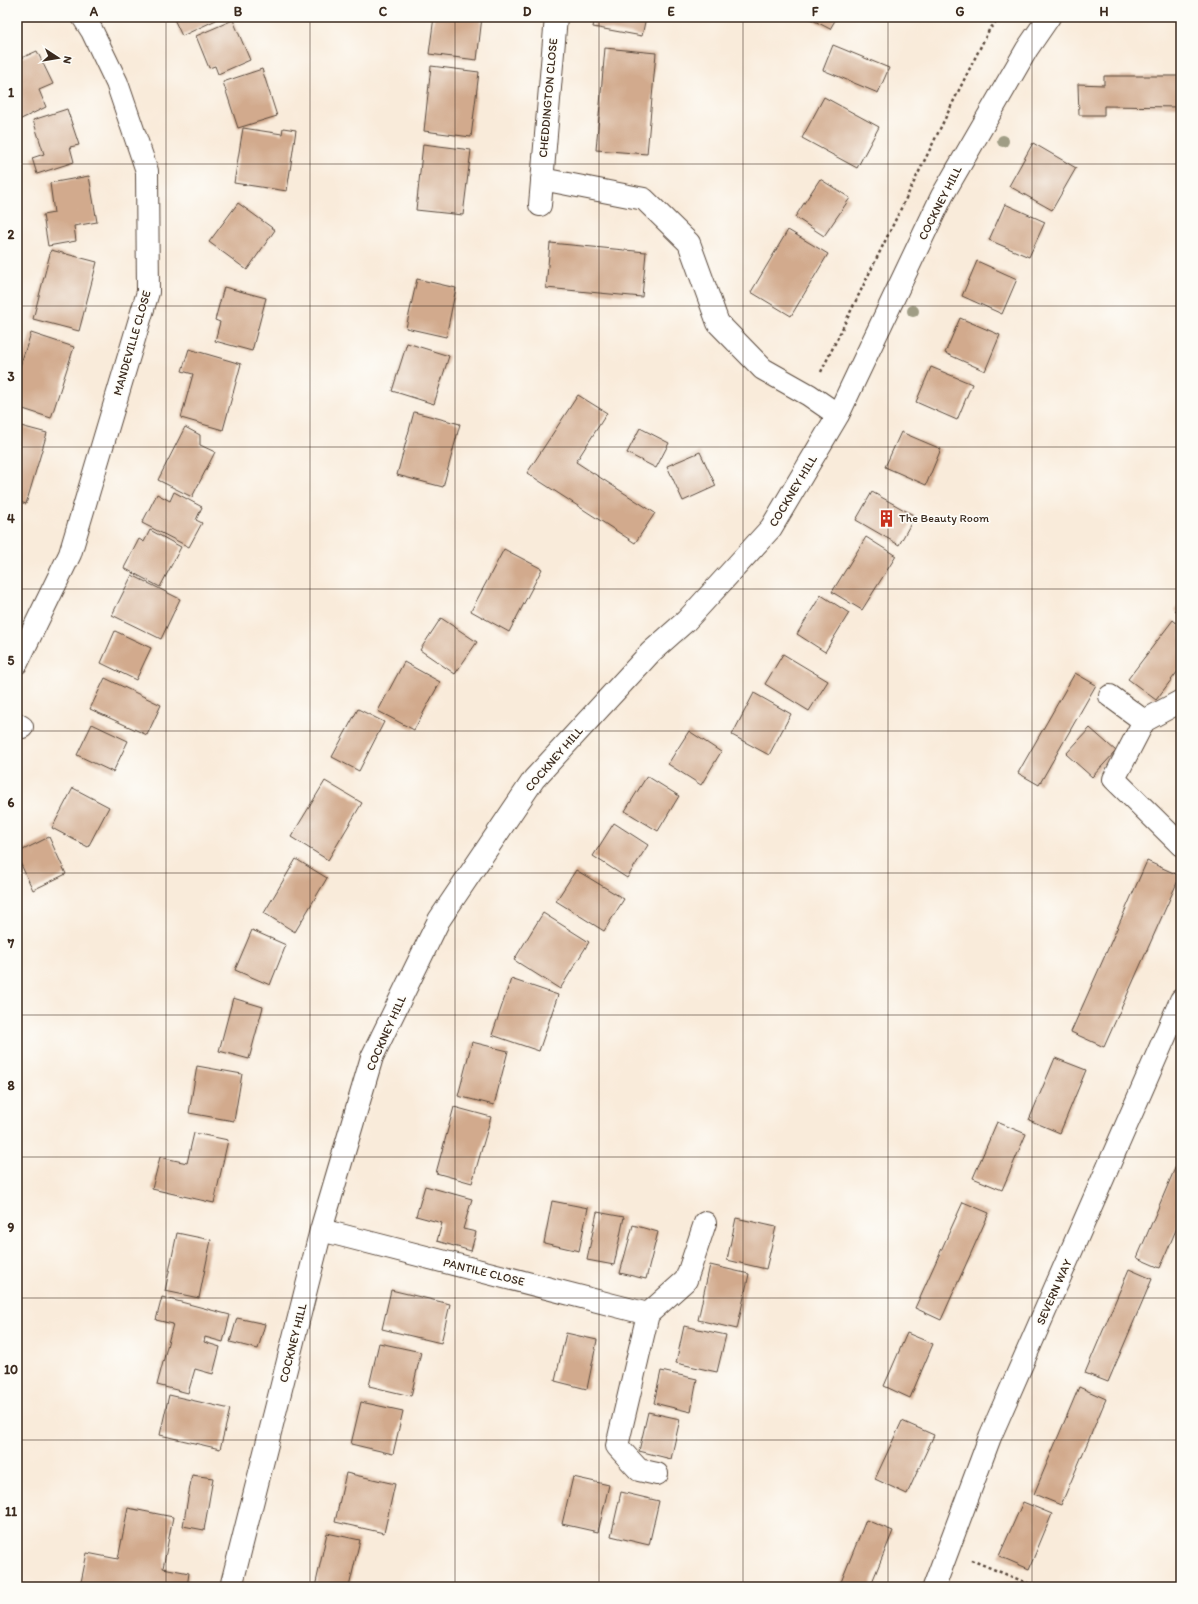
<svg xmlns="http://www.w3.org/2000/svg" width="1198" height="1604" viewBox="0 0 1198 1604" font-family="Itim,sans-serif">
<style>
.building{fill:#d2aa8d}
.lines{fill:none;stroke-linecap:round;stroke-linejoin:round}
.minor-casing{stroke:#58473a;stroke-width:24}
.path{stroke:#58473a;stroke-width:2.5;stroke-dasharray:3 3;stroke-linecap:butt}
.minor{stroke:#fff;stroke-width:22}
.tree{fill:#a09d85}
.grid{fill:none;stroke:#3b2a1e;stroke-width:1;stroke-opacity:0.55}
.labels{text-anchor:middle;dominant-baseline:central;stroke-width:3.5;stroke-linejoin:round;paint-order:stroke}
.street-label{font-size:12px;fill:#3b2a1e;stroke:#fdfcf7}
.poi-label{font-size:12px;fill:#3b2a1e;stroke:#fdfcf7;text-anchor:start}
.neatline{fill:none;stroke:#3b2a1e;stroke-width:1.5}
.grid-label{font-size:13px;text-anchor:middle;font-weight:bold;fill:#3b2a1e}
</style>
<rect width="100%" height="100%" fill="#fdfcf7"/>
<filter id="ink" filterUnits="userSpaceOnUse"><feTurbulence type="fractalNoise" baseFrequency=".025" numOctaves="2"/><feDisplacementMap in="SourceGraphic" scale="8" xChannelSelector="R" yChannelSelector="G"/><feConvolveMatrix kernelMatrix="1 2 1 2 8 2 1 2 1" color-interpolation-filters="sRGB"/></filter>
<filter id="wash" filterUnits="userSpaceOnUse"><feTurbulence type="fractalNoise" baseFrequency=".012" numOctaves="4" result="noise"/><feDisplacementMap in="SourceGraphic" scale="16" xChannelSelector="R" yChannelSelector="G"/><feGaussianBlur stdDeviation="0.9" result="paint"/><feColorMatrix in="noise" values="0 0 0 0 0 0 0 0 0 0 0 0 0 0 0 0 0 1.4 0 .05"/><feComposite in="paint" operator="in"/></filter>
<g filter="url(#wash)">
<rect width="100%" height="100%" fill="#f9ebda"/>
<g id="blocks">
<path class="building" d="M17,17L22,19L17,24Z
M173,17H215L216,20L182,36Z
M434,17H482L477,60L429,54Z
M595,17H646L642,36L593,27Z
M807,17H837L830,29Z
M233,20L250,60L218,74L215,66L209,68L196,36Z
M17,36L21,40L17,44Z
M833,45L889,68L878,93L823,70Z
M605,48L656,53L647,154L596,150Z
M37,51L53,84L39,90L46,107L17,121V60Z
M431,66L479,72L471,137L424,131Z
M262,69L277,116L238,128L223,82Z
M1104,76H1181V107L1104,106V115H1079L1078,84L1104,85Z
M824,97L879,127L857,168L802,138Z
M67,109L79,145L70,147L74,162L37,174L32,158L44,154L33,120Z
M243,128L282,134L283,128L296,130L287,191L234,183Z
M1033,143L1076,168L1052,210L1009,186Z
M423,144L471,150L463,215L416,210Z
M89,176L97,222L74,226L76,241L48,246L43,215L54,213L50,183Z
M820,179L850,198L824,236L795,217Z
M238,203L275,230L247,270L209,242Z
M1005,204L1045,222L1029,257L989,240Z
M788,230L828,254L791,316L751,292Z
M550,243L646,252L642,297L546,288Z
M51,250L97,262L79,331L33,319Z
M977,261L1017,279L1002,314L962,296Z
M417,279L456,288L446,337L406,328Z
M224,287L266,298L252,351L215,341L220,322L215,320Z
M960,318L1000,335L985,371L945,353Z
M31,333L74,347L51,418L17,407V375Z
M407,343L449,356L434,404L392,391Z
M189,349L241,364L223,430L181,418L193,374L182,371Z
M931,367L972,384L957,420L916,402Z
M578,395L607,413L576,462L655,513L635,543L527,473Z
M414,412L460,424L443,487L397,475Z
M17,425L47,433L26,504L17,501Z
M185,427L200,435V445L215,452L192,497L158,480Z
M640,428L669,443L656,468L627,453Z
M901,432L941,449L926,485L885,467Z
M700,452L716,486L683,501L667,466Z
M174,492L202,507L196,520L202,523L189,547L142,523L157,494L170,501Z
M872,492L915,516L899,545L856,520Z
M150,530L181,547L160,587L124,568L139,539L144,542Z
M866,537L896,556L862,610L832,592Z
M504,549L542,569L509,632L471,611Z
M132,575L180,599L161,639L112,615Z
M821,595L849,613L825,652L797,634Z
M1181,602V615L1175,610Z
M441,618L477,642L455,674L420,650Z
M1173,620L1181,627V667L1156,700L1128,679Z
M115,631L151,648L136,680L101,663Z
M783,654L828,681L809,711L765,684Z
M404,662L440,682L414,730L378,711Z
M1075,673L1096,685L1039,785L1018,773Z
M105,678L161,705L147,735L90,709Z
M754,693L791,714L769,755L732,735Z
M358,709L384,722L359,771L332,757Z
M92,724L128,741L113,772L77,755Z
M1090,728L1116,751L1092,777L1066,754Z
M689,731L721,752L701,785L668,764Z
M647,776L679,796L658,831L625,811Z
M325,781L362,803L328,860L291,837Z
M73,788L109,807L88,847L52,828Z
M614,823L648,845L627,878L593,856Z
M49,837L66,874L33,890L17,856V853Z
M296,859L327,878L295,932L264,913Z
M1147,861L1180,876L1104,1047L1071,1032Z
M576,870L624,899L604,931L556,901Z
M543,913L589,942L560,989L514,960Z
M252,930L286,945L270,985L235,970Z
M511,979L558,995L539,1051L492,1035Z
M233,998L263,1007L249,1059L219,1051Z
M472,1042L508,1051L494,1105L458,1096Z
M1055,1058L1086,1070L1060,1133L1029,1120Z
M197,1066L242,1074L234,1121L189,1113Z
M454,1107L491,1117L472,1183L436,1173Z
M997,1122L1026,1134L1002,1190L973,1178Z
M194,1133L228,1140L214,1203L152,1189L160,1157L187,1163Z
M1181,1154V1218L1160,1268L1137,1258Z
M425,1186L472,1199L463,1229L476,1232L471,1251L437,1241L442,1223L416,1216Z
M552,1201L588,1208L579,1251L544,1243Z
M963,1202L989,1213L941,1320L915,1308Z
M597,1212L624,1217L614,1265L587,1260Z
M736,1218L776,1227L766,1269L727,1260Z
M633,1225L658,1232L646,1279L620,1273Z
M177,1233L211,1240L199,1298L165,1291Z
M710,1265L749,1274L737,1329L698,1320Z
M1129,1269L1152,1279L1108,1382L1085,1373Z
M391,1290L450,1304L441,1343L382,1329Z
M162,1297L230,1315L223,1342L205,1337L204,1342L220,1347L213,1374L195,1369L188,1393L157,1385L173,1324L156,1320Z
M237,1318L265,1324L258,1349L230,1342Z
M684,1326L726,1335L717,1372L676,1363Z
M566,1333L597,1340L587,1389L555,1381Z
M907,1333L933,1344L910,1398L884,1386Z
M379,1343L421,1352L411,1396L369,1386Z
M661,1371L697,1379L691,1412L654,1403Z
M1079,1387L1106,1399L1061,1505L1034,1494Z
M169,1395L230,1409L220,1449L160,1435Z
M361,1402L403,1411L393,1454L351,1444Z
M648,1412L680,1419L671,1459L639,1451Z
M902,1421L934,1435L907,1494L875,1479Z
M346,1473L395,1484L384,1533L335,1522Z
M192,1475L213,1478L204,1530L183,1526Z
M573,1477L609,1485L598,1532L562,1524Z
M621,1492L659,1501L649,1545L611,1536Z
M1023,1502L1052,1514L1029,1569L999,1556Z
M128,1508L173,1517L163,1568L189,1573L187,1587H80L87,1553L118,1559Z
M866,1520L893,1531L870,1587H839Z
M327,1533L360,1540L349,1587H315Z"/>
</g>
</g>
<g filter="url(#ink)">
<use href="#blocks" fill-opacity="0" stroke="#58473a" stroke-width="1"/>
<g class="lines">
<defs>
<path id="minor" d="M542,179L644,199L689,243L718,323L763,369L809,395L838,415
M540,205L556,17
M17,663L70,554L148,292L147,171L117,83L92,31L83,17
M1110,696L1144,721
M1181,701L1144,721L1114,779L1181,845
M17,724L22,727
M321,1230L648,1314L686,1280L705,1223
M648,1314L617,1446L639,1470L657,1474
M231,1587L321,1230L372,1057L439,920L534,779L651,652L686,621L771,528L838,415L942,196L1027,49L1049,17
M934,1587L990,1437L1181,1000"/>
</defs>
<use href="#minor" class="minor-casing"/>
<path class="path" d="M821,372L959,90L989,30L1000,17
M971,1560L1037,1587"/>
<use href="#minor" class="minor"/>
</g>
<g class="tree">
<circle cx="1003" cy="141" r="6"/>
<circle cx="913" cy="311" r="6"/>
</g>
</g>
<path class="grid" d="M166,17V1587M310,17V1587M455,17V1587M599,17V1587M743,17V1587M888,17V1587M1032,17V1587M17,164H1181M17,306H1181M17,447H1181M17,589H1181M17,731H1181M17,873H1181M17,1015H1181M17,1157H1181M17,1298H1181M17,1440H1181"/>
<defs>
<symbol id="building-bare" viewBox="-9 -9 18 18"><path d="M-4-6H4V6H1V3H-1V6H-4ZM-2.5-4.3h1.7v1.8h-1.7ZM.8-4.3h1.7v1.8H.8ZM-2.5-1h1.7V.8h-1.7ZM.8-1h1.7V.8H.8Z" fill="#c8321e" stroke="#fdfcf7" stroke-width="2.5" paint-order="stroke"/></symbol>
</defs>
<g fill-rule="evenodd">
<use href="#building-bare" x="874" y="506" width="25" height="25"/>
</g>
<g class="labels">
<g class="street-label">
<text transform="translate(548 98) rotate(-85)">CHEDDINGTON CLOSE</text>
<text transform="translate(940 203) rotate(-63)">COCKNEY HILL</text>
<text transform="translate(132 343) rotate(-74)">MANDEVILLE CLOSE</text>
<text transform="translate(793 491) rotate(-59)">COCKNEY HILL</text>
<text transform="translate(554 759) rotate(-49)">COCKNEY HILL</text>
<text transform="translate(386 1033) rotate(-66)">COCKNEY HILL</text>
<text transform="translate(484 1272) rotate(14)">PANTILE CLOSE</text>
<text transform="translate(1054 1292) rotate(-66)">SEVERN WAY</text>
<text transform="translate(293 1343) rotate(-76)">COCKNEY HILL</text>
</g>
<g class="poi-label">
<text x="899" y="518">The Beauty Room</text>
</g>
</g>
<rect width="1198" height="1604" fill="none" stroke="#fdfcf7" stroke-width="44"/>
<g transform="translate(58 58) rotate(102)" stroke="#fdfcf7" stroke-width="3" paint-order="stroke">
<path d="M0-3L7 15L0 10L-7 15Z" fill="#3b2a1e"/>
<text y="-6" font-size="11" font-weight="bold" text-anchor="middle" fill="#3b2a1e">N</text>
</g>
<rect x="22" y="22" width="1154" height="1560" class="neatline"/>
<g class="grid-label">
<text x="94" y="16">A</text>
<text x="238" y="16">B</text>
<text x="383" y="16">C</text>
<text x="527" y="16">D</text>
<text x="671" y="16">E</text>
<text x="815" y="16">F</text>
<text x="960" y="16">G</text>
<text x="1104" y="16">H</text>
<text x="11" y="97">1</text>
<text x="11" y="239">2</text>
<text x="11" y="381">3</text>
<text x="11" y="523">4</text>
<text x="11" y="665">5</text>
<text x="11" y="807">6</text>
<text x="11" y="948">7</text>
<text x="11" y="1090">8</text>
<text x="11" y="1232">9</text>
<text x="11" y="1374">10</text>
<text x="11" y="1516">11</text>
</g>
</svg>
